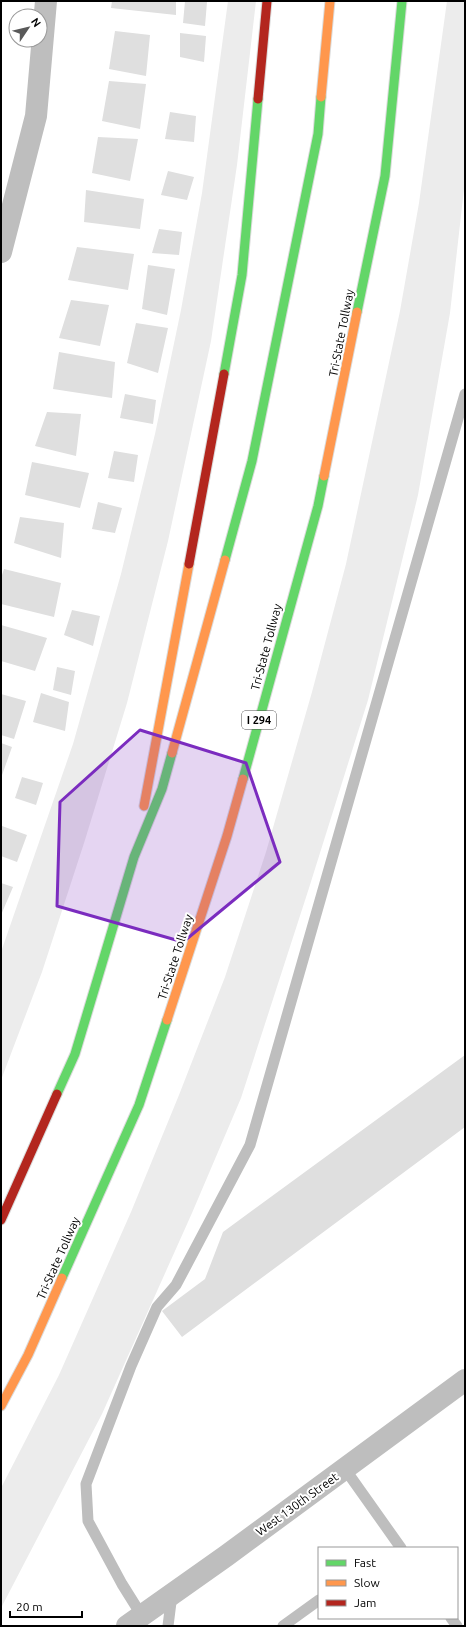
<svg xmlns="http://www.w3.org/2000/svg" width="466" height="1627" viewBox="0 0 466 1627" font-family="Ubuntu,sans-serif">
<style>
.green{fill:#ececec}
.building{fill:#dfdfdf}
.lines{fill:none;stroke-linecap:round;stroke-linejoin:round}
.fast-casing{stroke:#dbdbdb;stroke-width:11}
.slow-casing{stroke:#dbdbdb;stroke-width:11}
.jam-casing{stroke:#dbdbdb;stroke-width:11}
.lane{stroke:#bebebe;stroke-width:11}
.street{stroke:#bebebe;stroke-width:22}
.fast{stroke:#63d668;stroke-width:9}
.slow{stroke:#ff974d;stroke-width:9}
.jam{stroke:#b3261e;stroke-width:9}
.marked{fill:#7b2cbf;fill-opacity:0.2;stroke:#7b2cbf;stroke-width:3;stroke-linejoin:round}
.labels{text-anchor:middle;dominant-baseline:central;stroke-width:4;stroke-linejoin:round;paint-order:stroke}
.shield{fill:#fff;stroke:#4c4c4c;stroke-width:1}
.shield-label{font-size:11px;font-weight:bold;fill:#000}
.street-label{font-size:12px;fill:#000;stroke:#fff}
</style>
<rect width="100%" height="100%" fill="#fff"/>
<path class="green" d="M228,1H256L237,165L211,341L168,541L127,703L85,840L42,972L1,1080V952L73,744L121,574L155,434L181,310L202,193Z
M447,1H465V180L450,313L418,495L368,700L309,888L241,1098L192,1213L102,1414L1,1608V1488L59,1375L131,1212L179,1095L225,977L266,852L312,692L346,564L400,311L419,203Z"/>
<path class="building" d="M112,1H176V15L111,8Z
M185,1L207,2L205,26L183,23Z
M115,31L150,35L146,76L109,69Z
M180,33L206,36L204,62L180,57Z
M109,81L146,84L140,129L102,121Z
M170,112L196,116L194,142L165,139Z
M98,137L138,139L130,181L92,173Z
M168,171L194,177L187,200L161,195Z
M86,190L144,199L140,229L84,222Z
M159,229L182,232L179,255L152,253Z
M77,247L134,254L128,290L68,280Z
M148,265L175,269L167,315L142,309Z
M71,300L109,305L100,346L59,338Z
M136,323L168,328L158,373L127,363Z
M59,352L115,362L112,398L53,389Z
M125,394L156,400L153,424L120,418Z
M47,412L81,414L76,456L35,446Z
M114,451L138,455L134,482L108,478Z
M32,462L89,473L80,508L25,495Z
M98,502L122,508L115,533L92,529Z
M20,517L64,523L61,558L14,543Z
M4,569L61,583L54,617L1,604V578Z
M72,610L100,616L93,646L64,635Z
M1,625L47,638L35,671L1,661Z
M57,667L75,671L71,695L53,690Z
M41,693L69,702L65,731L33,722Z
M1,694L26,701L14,739L1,735Z
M1,743L12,747L1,778Z
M22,777L43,783L36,805L15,798Z
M2,826L27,835L17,862L1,856Z
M1,883L13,887L1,915Z
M465,1055V1127L182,1337L162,1311L205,1279L223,1232Z"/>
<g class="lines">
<defs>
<path id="fast" d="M357,312L385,176L402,1
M224,374L242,275L258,99
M225,560L252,461L318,134L321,97
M243,779L318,506L324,476
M57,1094L75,1054L134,857L162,789L172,753
M62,1278L139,1105L167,1020"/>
<path id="slow" d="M321,97L330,1
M324,476L357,312
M172,753L225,560
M144,806L189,564
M167,1020L227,836L243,779
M1,1406L28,1355L62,1278"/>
<path id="jam" d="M258,99L267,1
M189,564L224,374
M1,1220L57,1094"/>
</defs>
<use href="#fast" class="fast-casing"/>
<use href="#slow" class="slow-casing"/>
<use href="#jam" class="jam-casing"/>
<path class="lane" d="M345,1469L401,1548
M142,1616L122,1584L88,1521L86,1484L131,1366L157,1307L176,1285L250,1145L465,394
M451,1618L457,1626
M168,1626L172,1594
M283,1626L319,1600"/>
<path class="street" d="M1,252L36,116L46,1
M127,1626L226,1556L465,1380"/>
<use href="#fast" class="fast"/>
<use href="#slow" class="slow"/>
<use href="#jam" class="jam"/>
</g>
<path class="marked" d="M140,730L246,763L280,862L183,942L57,906L60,802Z"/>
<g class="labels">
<rect class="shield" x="242" y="711" width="34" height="18" rx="3"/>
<g class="shield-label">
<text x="259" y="720">I 294</text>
</g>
<g class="street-label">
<text transform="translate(341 333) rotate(-79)">Tri-State Tollway</text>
<text transform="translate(266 647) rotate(-75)">Tri-State Tollway</text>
<text transform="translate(175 957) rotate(-72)">Tri-State Tollway</text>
<text transform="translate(58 1258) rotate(-66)">Tri-State Tollway</text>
<text transform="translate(297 1504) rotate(-36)">West 130th Street</text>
</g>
</g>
<rect width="466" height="1627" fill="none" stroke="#000000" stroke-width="4"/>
<rect x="318" y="1547" width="140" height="72" fill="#ffffff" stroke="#999999"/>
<rect x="326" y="1560" width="20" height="6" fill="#63d668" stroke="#999999"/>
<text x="354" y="1567" font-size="12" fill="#000000">Fast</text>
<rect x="326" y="1580" width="20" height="6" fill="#ff974d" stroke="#999999"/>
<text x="354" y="1587" font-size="12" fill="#000000">Slow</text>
<rect x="326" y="1600" width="20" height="6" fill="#b3261e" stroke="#999999"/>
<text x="354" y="1607" font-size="12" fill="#000000">Jam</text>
<g transform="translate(28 28) rotate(55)"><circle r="19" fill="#ffffff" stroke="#999999"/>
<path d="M0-3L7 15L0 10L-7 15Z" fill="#595959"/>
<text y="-6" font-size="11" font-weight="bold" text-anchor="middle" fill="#000000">N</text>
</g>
<path d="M10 1611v6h72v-6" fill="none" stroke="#000000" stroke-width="2"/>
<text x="16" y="1611" font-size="12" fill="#000000" stroke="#ffffff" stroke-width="3" paint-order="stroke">20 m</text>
</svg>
